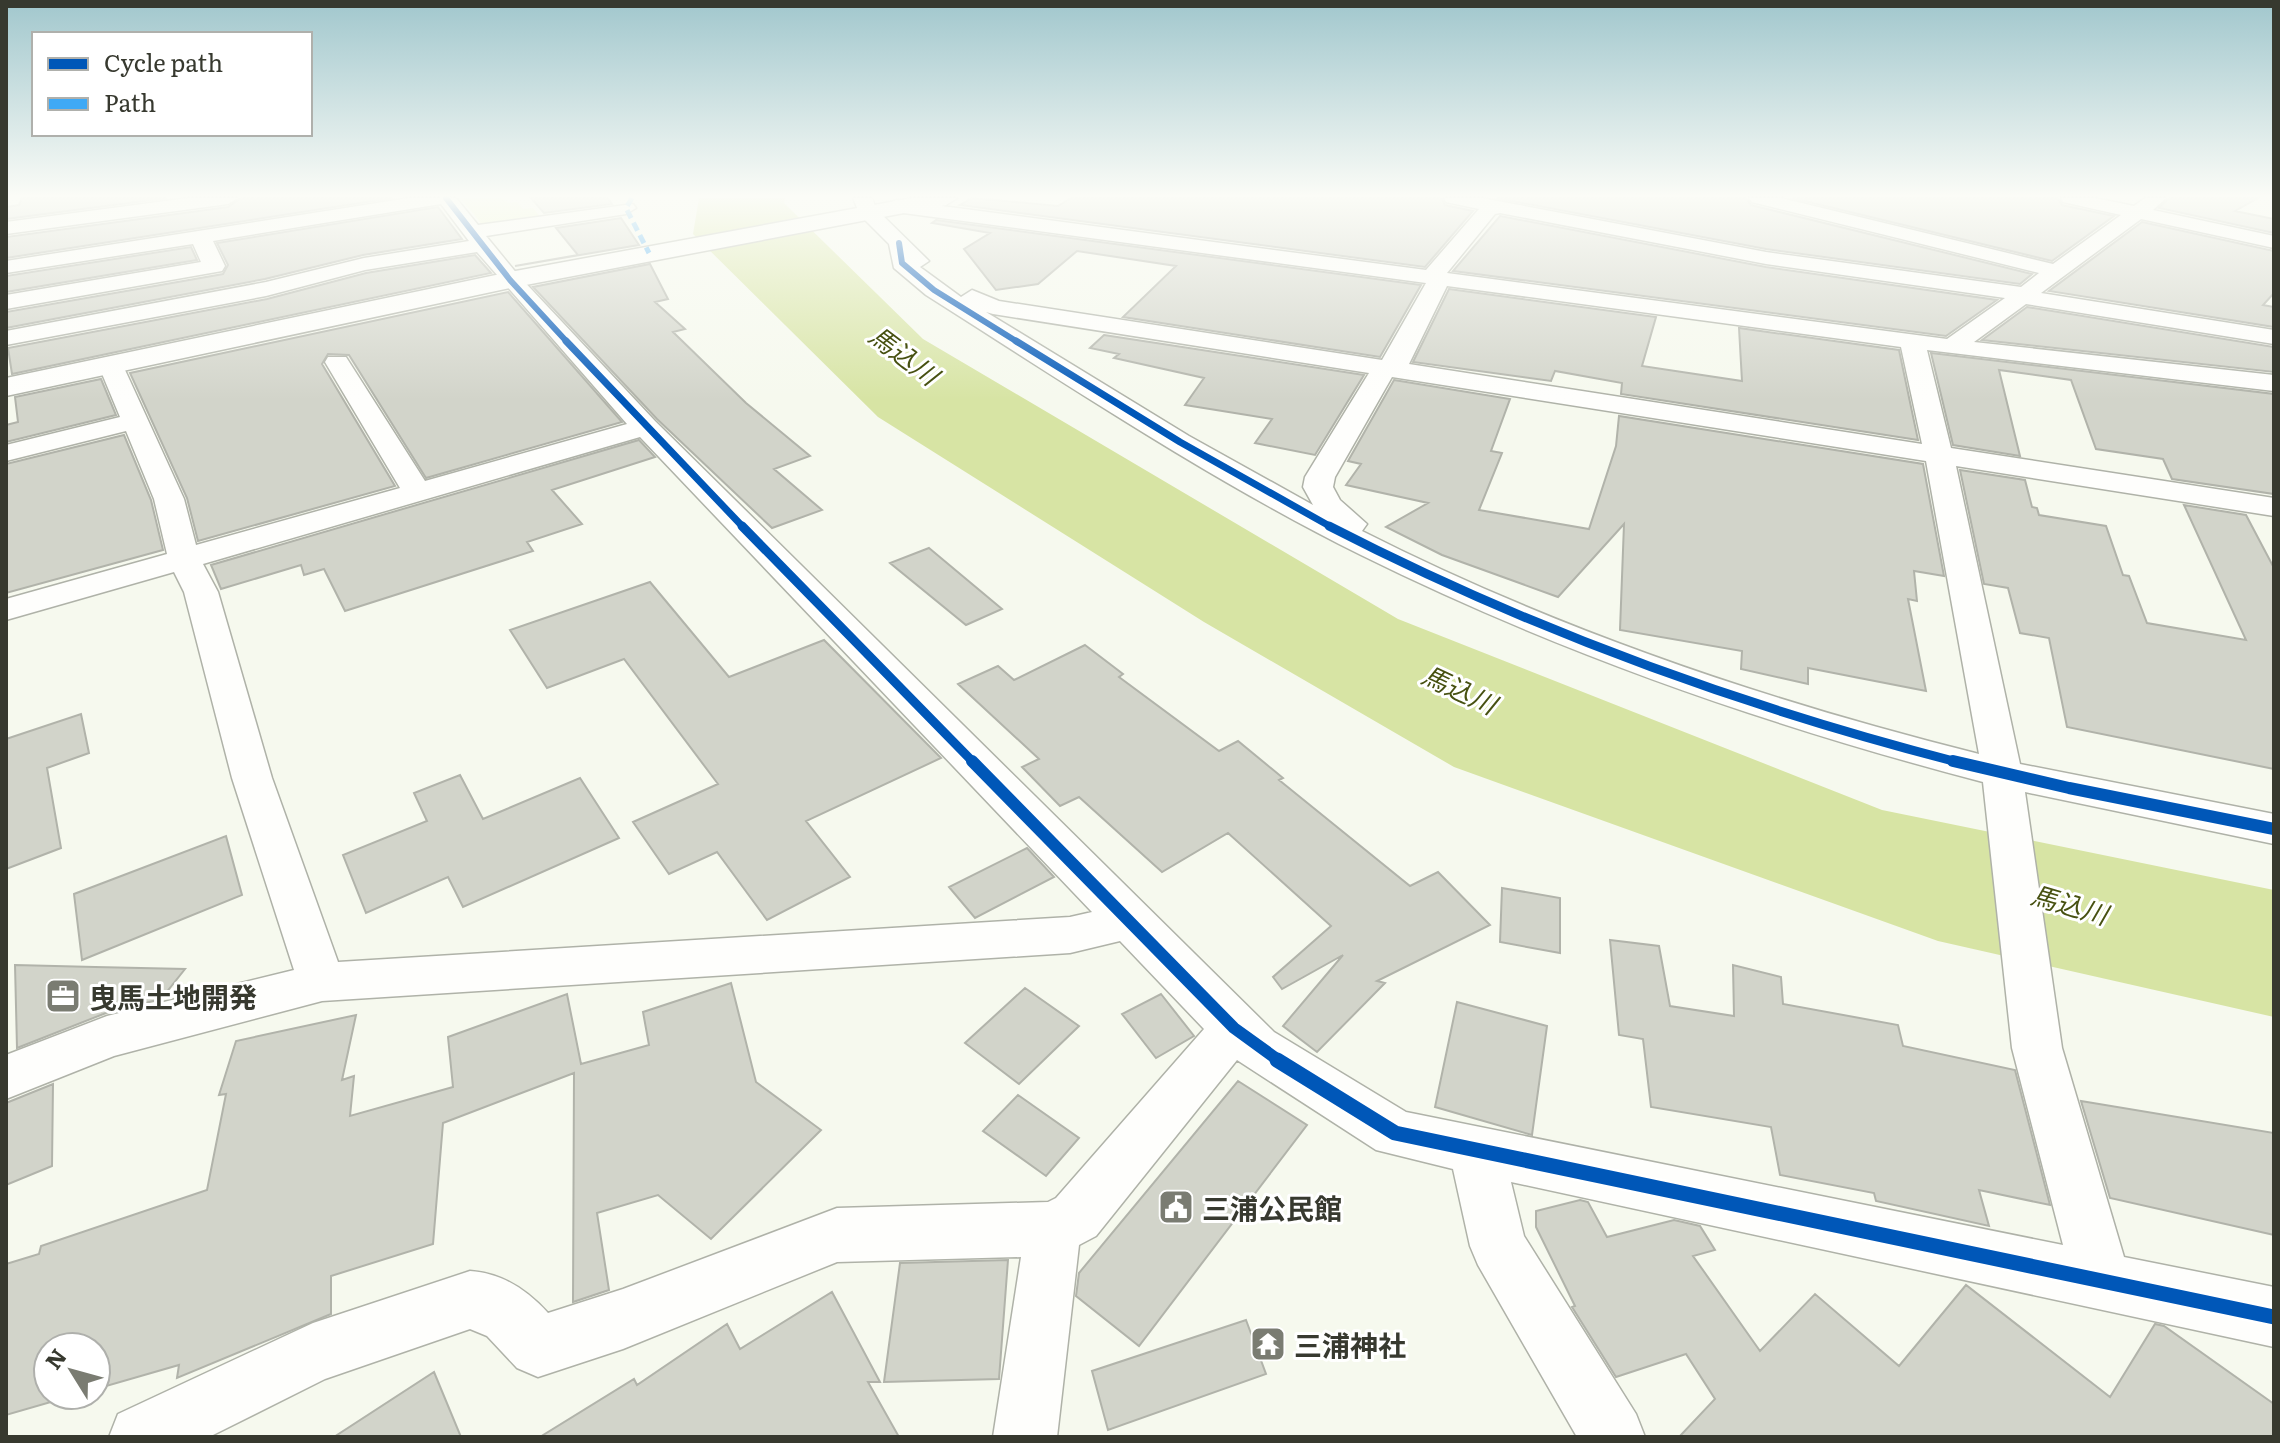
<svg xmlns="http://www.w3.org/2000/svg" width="2280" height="1443" viewBox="0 0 2280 1443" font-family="Literata,'Noto Sans JP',serif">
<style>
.green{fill:#eef8c8}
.water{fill:#d7e4a4}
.building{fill:#d2d4ca;stroke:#b1b3aa;stroke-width:2}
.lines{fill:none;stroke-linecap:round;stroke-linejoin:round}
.street-casing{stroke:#afb2a8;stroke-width:3}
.secondary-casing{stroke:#afb2a8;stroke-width:3}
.street{fill:#fefefc;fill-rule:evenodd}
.secondary{fill:#fefefc;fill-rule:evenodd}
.quiet{stroke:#3fa9f5;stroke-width:5;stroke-dasharray:9 5;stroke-linecap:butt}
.cycleway-far4-casing{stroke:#fff;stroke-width:9}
.cycleway-far3-casing{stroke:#fff;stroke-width:11}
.cycleway-far2-casing{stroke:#fff;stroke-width:14}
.cycleway-far1-casing{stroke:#fff;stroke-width:17}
.cycleway-casing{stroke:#fff;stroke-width:20}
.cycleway-far4{stroke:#0057b8;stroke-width:6}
.cycleway-far3{stroke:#0057b8;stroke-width:7}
.cycleway-far2{stroke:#0057b8;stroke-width:9}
.cycleway-far1{stroke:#0057b8;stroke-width:12}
.cycleway{stroke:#0057b8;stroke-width:15}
.labels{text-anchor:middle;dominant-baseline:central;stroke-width:6;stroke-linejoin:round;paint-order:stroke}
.water-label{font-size:26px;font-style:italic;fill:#475111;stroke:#fff}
.near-poi-label{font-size:28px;font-weight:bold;fill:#37392f;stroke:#fff;text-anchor:start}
</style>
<rect width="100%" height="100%" fill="#f6f9ee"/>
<path class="green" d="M461,198H503L508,203L517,202L523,209L533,208L541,218L483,226Z"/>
<path class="water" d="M699,198H785L784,203L923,339L1398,619L1882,810L2274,890V1017L1938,941L1454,767L1204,622L878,417L693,234Z"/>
<path class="building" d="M22,198H167L6,219V207L19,205Z
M241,198H392L6,258V237L228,207Z
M531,198H608L612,204L544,213Z
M972,198L1058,206L1071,198H1441L1445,205L1473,211L1425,267L960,205Z
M1496,198H1746L1751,205L2032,274L2020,284L1766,249Z
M1792,198H2058L2062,205L2114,216L2052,261Z
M2169,198H2258L2235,211L2274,219V233L2159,208Z
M438,207L462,239L363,255L265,279L6,328V312L223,274L228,265L217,243Z
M1500,216L1766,267L1997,300L1946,336L1453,271Z
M621,218L639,245L515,266L578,255L556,228Z
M936,220L1421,285L1380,357L1123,317L1176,266L1077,251L1038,284L996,290L964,249L990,233L932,223Z
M2142,222L2274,251V293L2263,305L2274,307V327L2049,291Z
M191,247L197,260L6,292V276Z
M475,255L491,273L12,374L8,348L267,299L366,273Z
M650,264L668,299L655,302L685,329L673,332L746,403L810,456L774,469L822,510L772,528L657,419L533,287Z
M1449,289L1656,317L1642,366L1742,381L1739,328L1899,350L1918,440L1621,394L1622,383L1555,371L1551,381L1413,362Z
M508,292L622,422L426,478L349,355L328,354L322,364L395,486L198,541L187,498L130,373Z
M2027,307L2274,347V372L1982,340Z
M1104,335L1364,375L1315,455L1255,443L1272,419L1185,405L1204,378L1114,358L1119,354L1090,348Z
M1931,353L2274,394V494L2172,479L2163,459L2096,449L2071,380L1999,370L2020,456L1953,445Z
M101,379L116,415L6,442V425L18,422L15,397Z
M1394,380L1510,399L1491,451L1502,453L1479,510L1589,529L1616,446L1619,416L1923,464L1944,576L1914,571L1917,601L1908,599L1926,691L1808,668V684L1741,669L1742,651L1620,630L1624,524L1558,597L1442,555L1386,527L1428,503L1346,485L1361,464L1348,461Z
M124,435L151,500L163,550L6,593V464Z
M639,440L655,457L552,490L582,524L527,542L533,551L345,611L324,569L304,575L301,565L221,589L211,565Z
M1960,470L2025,480L2032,507L2037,508L2039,515L2106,526L2123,575L2129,576L2147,623L2246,640L2184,505L2246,515L2274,568V769L2067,727L2049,638L2020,633L2008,588L1984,584Z
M929,548L1002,609L966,625L890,563Z
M650,582L729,677L824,640L941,758L806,821L850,877L767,920L717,852L669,874L633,822L718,784L624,659L547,688L510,630Z
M1085,645L1123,674L1119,677L1219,751L1238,741L1283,778L1279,780L1410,886L1438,872L1490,925L1377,981L1385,983L1317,1052L1283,1026L1343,955L1282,989L1273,977L1331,926L1228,833L1162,872L1079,797L1060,806L1022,767L1039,759L958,684L998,666L1014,680Z
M81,714L89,753L47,768L61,848L6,869V739Z
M460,775L483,819L580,778L619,838L463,907L448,877L366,913L343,855L427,821L414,793Z
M226,836L242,895L82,960L74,894Z
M1027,848L1054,877L975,918L949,887Z
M1502,888L1560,898V953L1500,942Z
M1610,940L1659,946L1670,1006L1734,1016L1733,965L1781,977L1783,1004L1898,1025L1903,1046L2015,1070L2050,1205L1979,1190L1989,1226L1876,1201L1874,1193L1780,1175L1771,1127L1651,1107L1643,1039L1619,1035Z
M15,965L95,967L185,969L161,999L106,1013L17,1048Z
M731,983L756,1082L821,1130L711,1239L658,1195L597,1213L609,1290L573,1302L574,1073L443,1123L433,1244L331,1276V1314L177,1378L179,1365L96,1389V1347H48V1395H75L6,1415V1264L39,1254L41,1246L207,1190L226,1094L219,1095L236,1041L356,1015L342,1080L354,1076L350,1116L453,1087L448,1037L567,994L581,1064L649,1045L643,1012Z
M1025,988L1079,1026L1019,1084L965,1043Z
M1161,994L1194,1036L1156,1058L1122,1014Z
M1457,1002L1547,1026L1532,1135L1435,1107Z
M1238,1081L1307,1125L1139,1346L1076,1296L1079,1273Z
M53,1084L52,1166L6,1185V1103Z
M1018,1095L1079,1138L1046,1176L983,1131Z
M2081,1101L2274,1133V1235L2110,1198Z
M1580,1200L1588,1202L1607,1237L1674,1220L1700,1226L1715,1250L1693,1256L1760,1351L1815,1294L1899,1366L1966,1285L2110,1397L2155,1324L2164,1326L2274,1404V1437H1679L1715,1399L1686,1354L1616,1377L1572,1307L1575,1306L1536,1227V1211Z
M1008,1260L999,1379L884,1382L900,1263Z
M832,1292L880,1382H868L899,1437H540L634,1379L637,1385L727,1324L740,1349Z
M1246,1320L1266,1374L1108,1430L1092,1371Z
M434,1372L461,1437H334Z"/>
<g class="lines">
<defs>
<path id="street" d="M188,198H238L228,204L6,234V222Z
M409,198H456L478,225L633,204L636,208L626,214L486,236L518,275L655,421L1274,1032L1406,1112L2063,1245L2012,1048L1983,782C1769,726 1559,653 1361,555C1210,480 1068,385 926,295L894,268L889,244L860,215L853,198H872L876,209L929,261L920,267L961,297L972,290L999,301L1382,360L1426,283L896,212L886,206L896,200L1426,270L1479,209L1446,202L1444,198H1482L1766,252L2021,287L2039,273L1752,202L1749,198H1781L2053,264L2121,215L2063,202L2061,198H2095L2134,206L2145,198H2166L2153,210L2274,236V248L2141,219L2041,293L2274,330V344L2026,304L1974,342L2274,375V391L1927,350L1951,448L2274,498V516L1956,466L2020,764L2274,814V844L2025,792L2062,1048L2124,1257L2274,1287V1347L1511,1182L1524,1236L1636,1414L1645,1437H1577L1478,1265L1470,1246L1453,1169L1376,1150L1237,1060L1096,1236L1079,1245L1057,1437H993L1021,1257L837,1262L623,1349L538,1377L517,1368L487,1336L470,1329L325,1379L209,1437H109L118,1414L313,1323L470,1271C502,1273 527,1290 548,1313L623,1289L837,1208L1048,1202L1056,1198L1204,1029L1120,941L1070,953L322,1001L114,1056L6,1099V1055L107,1016L294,970L232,778L184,592L174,572L6,620V599L167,554L154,499L126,431L6,461V445L120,417L98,364L102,359H120L184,499L196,545L400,488L325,362L328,357H346L425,481L627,424L477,252L365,270L266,296L6,345V331L266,282L364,258L469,241L441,204L213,241L225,266L222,271L6,309V295L201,262L193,244L6,273V261ZM1500,213L1766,264L2005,298L1947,339L1447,273L1495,214ZM1447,286L1901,347L1922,444L1409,364ZM986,312L993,314L1369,373L1305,477L1303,487L1313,505L1189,436ZM1392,377L1926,461L1979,754C1767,701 1557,630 1362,531L1367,524L1340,500L1333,487L1335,477ZM640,437L1092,912L1070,917L338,962L272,778L218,592L203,564Z"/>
<path id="secondary" d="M912,198H957L946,205L510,288L6,396V378L510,272Z"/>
</defs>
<use href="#street" class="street-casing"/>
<use href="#secondary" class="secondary-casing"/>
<use href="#street" class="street"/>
<use href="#secondary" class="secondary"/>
<path class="quiet" d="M632,198L626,208L649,253"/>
<defs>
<path id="cycleway-far4" d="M446,198L510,280L568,343
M899,243L902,263L934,290L1019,343"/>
<path id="cycleway-far3" d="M566,341L744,528
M1016,341L1180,442L1333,528"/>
<path id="cycleway-far2" d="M742,526L974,763
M1329,526C1529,629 1743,707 1961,763"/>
<path id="cycleway-far1" d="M972,761L1234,1028L1281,1062
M1953,761L2069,788L2274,829"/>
<path id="cycleway" d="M1277,1060L1395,1133L2274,1317"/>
</defs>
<use href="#cycleway-far4" class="cycleway-far4-casing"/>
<use href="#cycleway-far3" class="cycleway-far3-casing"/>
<use href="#cycleway-far2" class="cycleway-far2-casing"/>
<use href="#cycleway-far1" class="cycleway-far1-casing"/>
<use href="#cycleway" class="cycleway-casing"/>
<use href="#cycleway-far4" class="cycleway-far4"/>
<use href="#cycleway-far3" class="cycleway-far3"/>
<use href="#cycleway-far2" class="cycleway-far2"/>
<use href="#cycleway-far1" class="cycleway-far1"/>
<use href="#cycleway" class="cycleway"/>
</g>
<linearGradient id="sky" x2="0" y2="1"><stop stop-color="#a1c7cd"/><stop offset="0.49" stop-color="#fbfcf7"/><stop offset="1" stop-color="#fbfcf7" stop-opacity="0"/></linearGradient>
<rect width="2280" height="400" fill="url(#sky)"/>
<defs>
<symbol id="office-square" viewBox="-11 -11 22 22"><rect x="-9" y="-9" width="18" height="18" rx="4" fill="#7a7c72" stroke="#fff"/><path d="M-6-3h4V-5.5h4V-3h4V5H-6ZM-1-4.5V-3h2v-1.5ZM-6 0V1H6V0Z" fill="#fff"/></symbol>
<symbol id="civic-square" viewBox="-11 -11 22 22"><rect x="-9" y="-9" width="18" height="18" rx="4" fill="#7a7c72" stroke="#fff"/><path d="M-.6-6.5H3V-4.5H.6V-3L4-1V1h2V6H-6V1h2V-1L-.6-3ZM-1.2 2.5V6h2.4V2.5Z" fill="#fff"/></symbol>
<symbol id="temple-square" viewBox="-11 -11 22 22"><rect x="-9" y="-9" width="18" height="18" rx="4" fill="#7a7c72" stroke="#fff"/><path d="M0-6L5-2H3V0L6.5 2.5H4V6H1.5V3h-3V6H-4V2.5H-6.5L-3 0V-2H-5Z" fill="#fff"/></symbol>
</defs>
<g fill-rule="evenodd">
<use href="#office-square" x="43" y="976" width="40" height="40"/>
<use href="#civic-square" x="1156" y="1187" width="40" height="40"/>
<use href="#temple-square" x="1248" y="1324" width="40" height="40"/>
</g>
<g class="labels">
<g class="water-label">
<text transform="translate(905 354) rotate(37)">馬込川</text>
<text transform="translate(1460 688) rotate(25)">馬込川</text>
<text transform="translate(2070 903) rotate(16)">馬込川</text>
</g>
<g class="near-poi-label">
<text x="89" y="996">曳馬土地開発</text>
<text x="1202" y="1207">三浦公民館</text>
<text x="1294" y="1344">三浦神社</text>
</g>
</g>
<rect width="2280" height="1443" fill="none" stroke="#37392f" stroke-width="16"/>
<rect x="32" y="32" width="280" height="104" fill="#ffffff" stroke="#afb0ac" stroke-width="2"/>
<rect x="48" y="58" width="40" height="12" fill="#0057b8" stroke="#afb0ac" stroke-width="2"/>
<text x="104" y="72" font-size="24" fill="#37392f">Cycle path</text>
<rect x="48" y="98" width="40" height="12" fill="#3fa9f5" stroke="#afb0ac" stroke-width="2"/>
<text x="104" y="112" font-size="24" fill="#37392f">Path</text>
<g transform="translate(72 1371) rotate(307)"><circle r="38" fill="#ffffff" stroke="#afb0ac" stroke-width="2"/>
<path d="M0-6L14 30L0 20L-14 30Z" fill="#7a7c72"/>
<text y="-12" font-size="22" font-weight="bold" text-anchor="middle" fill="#37392f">N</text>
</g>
</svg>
